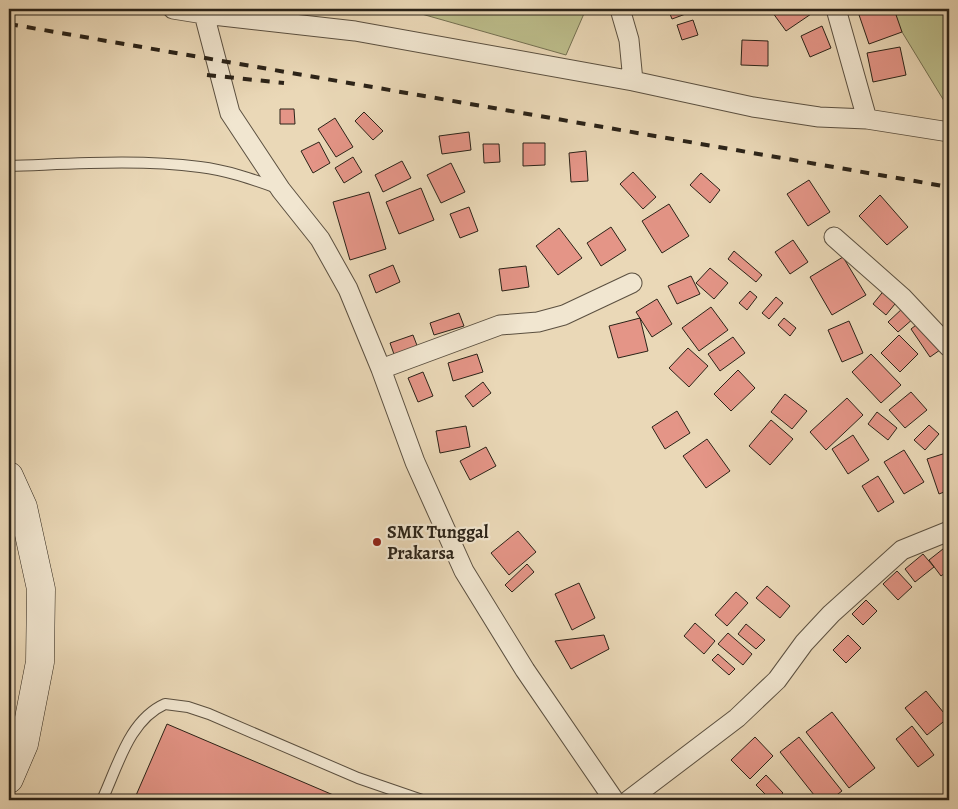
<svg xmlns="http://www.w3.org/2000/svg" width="958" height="809" viewBox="0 0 958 809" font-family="Alegreya,serif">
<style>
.green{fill:#bcbd8b;stroke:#747052}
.building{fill:#e49587;stroke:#2b2318}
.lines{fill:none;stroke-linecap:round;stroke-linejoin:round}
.lane-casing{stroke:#5b5040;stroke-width:12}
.street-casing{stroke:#5b5040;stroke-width:21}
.secondary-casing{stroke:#2b2318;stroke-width:29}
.lane{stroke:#f1e6d0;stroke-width:10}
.street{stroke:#f1e6d0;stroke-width:19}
.secondary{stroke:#f1e6d0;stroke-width:28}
.rail{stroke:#2b2318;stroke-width:4;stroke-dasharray:9 9;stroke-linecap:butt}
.poi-dot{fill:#8f2418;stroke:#f1e6d0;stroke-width:2}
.labels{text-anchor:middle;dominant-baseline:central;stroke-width:4.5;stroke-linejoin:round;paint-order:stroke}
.poi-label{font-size:18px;font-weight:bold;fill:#2b2318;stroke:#f1e6d0;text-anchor:start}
</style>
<rect width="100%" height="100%" fill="#ead8b7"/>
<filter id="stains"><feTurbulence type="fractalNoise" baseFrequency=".004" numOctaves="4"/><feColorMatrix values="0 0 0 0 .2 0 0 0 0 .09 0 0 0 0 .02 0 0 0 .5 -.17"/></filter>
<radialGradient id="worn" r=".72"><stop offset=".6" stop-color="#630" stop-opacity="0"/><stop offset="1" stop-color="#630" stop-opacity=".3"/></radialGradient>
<path class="green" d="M404,9H586L566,55Z
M888,9H949V109Z"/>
<path class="building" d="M668,9H690L691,12L672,19Z
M770,9H812L814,12L786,31Z
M857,9H894L902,32L869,44Z
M693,20L698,35L682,40L677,25Z
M822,26L831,48L810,57L801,36Z
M742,40L768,41V66L741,65Z
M900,47L906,75L873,82L867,53Z
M280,109H294L295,124H280Z
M364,112L383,131L373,140L355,121Z
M335,118L353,147L336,157L318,129Z
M469,132L471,150L442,154L439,136Z
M319,142L330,163L313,173L301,151Z
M523,143H545V165L523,166Z
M483,144H499L500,162L484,163Z
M586,151L588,181L571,182L569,153Z
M353,157L362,172L344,183L335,168Z
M402,161L411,178L383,192L375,175Z
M451,163L465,192L441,203L427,175Z
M633,172L656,197L643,209L620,184Z
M701,173L720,190L710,203L690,185Z
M809,180L830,212L808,226L787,194Z
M421,188L434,220L399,234L386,202Z
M369,192L386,249L350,260L333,202Z
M880,195L908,227L887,245L859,216Z
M669,204L689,236L662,253L642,221Z
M469,207L478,231L460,238L450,214Z
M611,227L626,250L601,266L587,243Z
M559,228L582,258L558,275L536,246Z
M793,240L808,262L790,274L775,252Z
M734,251L762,275L756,282L728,259Z
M843,257L866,295L832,315L810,277Z
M393,265L400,282L376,293L369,275Z
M526,266L529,287L502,291L499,269Z
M710,268L728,283L714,299L696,283Z
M691,276L700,294L677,304L668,286Z
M886,288L899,299L886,315L873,304Z
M750,291L757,297L747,310L739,303Z
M776,297L783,303L769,319L762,313Z
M657,299L672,324L652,337L636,312Z
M711,307L728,330L699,351L682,328Z
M904,307L914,318L898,332L888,322Z
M459,313L464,326L434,335L430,323Z
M640,318L648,351L618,358L609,326Z
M784,318L796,328L790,336L778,325Z
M849,321L863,353L842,362L828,330Z
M920,322L940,350L930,357L911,329Z
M413,335L418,348L395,357L390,343Z
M899,335L918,354L900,372L881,353Z
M733,337L745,353L720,371L708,354Z
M688,348L708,366L689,387L669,368Z
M477,354L483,372L453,381L448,363Z
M871,354L901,385L881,403L852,372Z
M738,370L755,388L731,411L714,394Z
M423,372L433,396L418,402L408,378Z
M483,382L491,393L473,407L465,396Z
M911,392L927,410L905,428L889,410Z
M785,394L807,411L792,429L771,412Z
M847,398L863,415L826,450L810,432Z
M677,411L690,433L665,449L652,427Z
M877,412L897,428L888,440L868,424Z
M771,420L793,439L770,465L749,446Z
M929,425L939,434L925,450L914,440Z
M466,426L470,447L440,453L436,431Z
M853,435L869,460L848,474L832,449Z
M707,439L730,471L706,488L683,456Z
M486,447L496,466L470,480L460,461Z
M904,450L924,482L904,494L884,462Z
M949,452V490L939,494L927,459Z
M878,476L894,502L878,512L862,486Z
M518,531L536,552L509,575L491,553Z
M948,545L949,570L941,576L929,560Z
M923,554L934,567L915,582L905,569Z
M527,564L534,572L512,592L505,585Z
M897,571L912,587L898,600L883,584Z
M579,583L595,618L572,630L555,594Z
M767,586L790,606L780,618L756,598Z
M736,592L748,603L727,626L715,615Z
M866,600L877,611L863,625L852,614Z
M695,623L715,641L704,654L684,636Z
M746,624L765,640L756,649L738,634Z
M728,633L752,654L743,665L718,644Z
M604,635L609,649L571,669L555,641Z
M848,635L861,648L846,663L833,650Z
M718,654L735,669L729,675L712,660Z
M926,691L948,718L927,735L905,708Z
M832,712L875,768L849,788L806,732Z
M167,724L345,800H134Z
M912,726L934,755L918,767L896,739Z
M755,737L773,756L750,779L731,760Z
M799,737L842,791L830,800H818L780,752Z
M766,775L783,793L775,800H771L756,785Z"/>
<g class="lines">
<defs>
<path id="lane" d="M9,166C72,164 137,159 200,167C226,170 252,179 277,188
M102,800C118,766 129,720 165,704L188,707L209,714L358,778L422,800"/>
<path id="street" d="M173,9L204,14L230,113L281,190L320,239L348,289L381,369L415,462L464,571L525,670L614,800
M620,9L629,40L633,81
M836,9L867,119
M204,14L355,31L633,81L753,107L819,117L867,119L949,132
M834,237L902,297L949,347
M381,369L500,325L538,322L564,315L632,283
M629,800L737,718L777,680L804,643L831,614L902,550L949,531"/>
<path id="secondary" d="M9,476L23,507L41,589L40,662L24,744L9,779"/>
</defs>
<use href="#lane" class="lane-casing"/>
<use href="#street" class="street-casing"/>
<use href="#secondary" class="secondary-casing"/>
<use href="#lane" class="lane"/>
<use href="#street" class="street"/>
<use href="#secondary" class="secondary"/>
<path class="rail" d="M9,24L949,187
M207,75L284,83"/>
</g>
<circle class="poi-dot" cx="377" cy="542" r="5"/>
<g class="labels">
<g class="poi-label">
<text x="387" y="532">SMK Tunggal<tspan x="387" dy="21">Prakarsa</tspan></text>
</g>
</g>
<rect width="958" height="809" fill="none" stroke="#ead8b7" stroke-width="30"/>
<rect x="10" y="10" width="938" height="789" fill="none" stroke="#2b2318" stroke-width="2.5"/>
<rect x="15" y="15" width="928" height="779" fill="none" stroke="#2b2318"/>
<rect width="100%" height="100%" filter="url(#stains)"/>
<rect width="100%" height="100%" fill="url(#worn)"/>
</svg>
